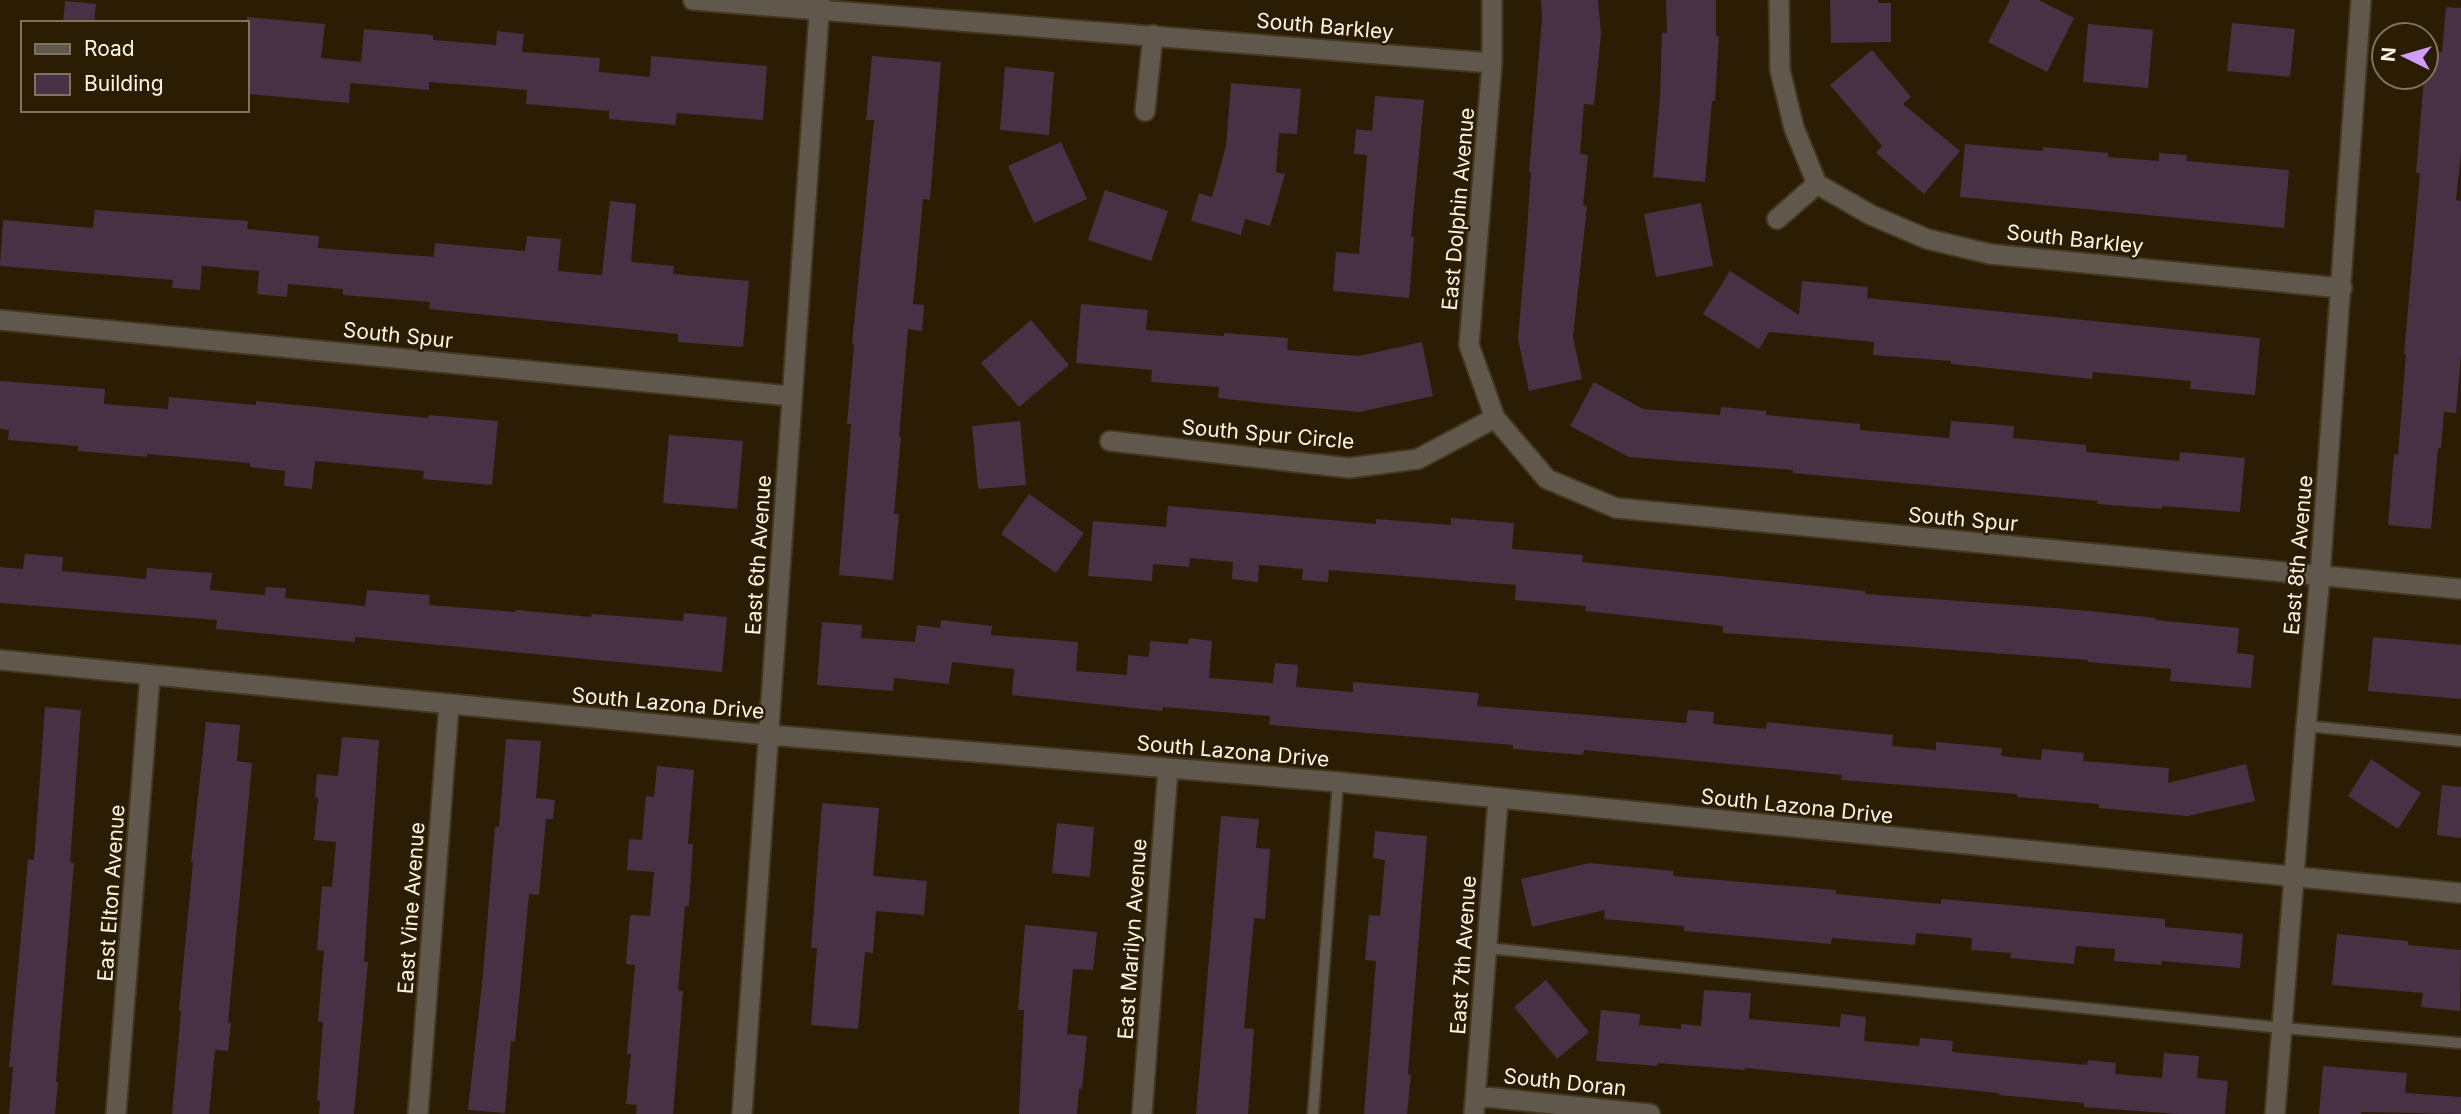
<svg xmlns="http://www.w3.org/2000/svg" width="2461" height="1114" viewBox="0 0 2461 1114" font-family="Inter,sans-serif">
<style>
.building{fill:#483144}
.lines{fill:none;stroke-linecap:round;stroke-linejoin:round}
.service-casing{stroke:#44371f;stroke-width:14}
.minor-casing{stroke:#44371f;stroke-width:23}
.service{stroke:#61584d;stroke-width:10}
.minor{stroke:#61584d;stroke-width:19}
.labels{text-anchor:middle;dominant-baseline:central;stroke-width:5;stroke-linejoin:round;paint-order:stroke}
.street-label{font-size:21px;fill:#fdf4e5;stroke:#2b1d04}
</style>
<rect width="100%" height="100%" fill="#2b1d04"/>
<path class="building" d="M1541,0H1598L1601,34L1594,105L1584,104L1580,154L1588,155L1583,206H1587L1573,337L1582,379L1529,391L1518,339L1526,245L1531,172H1529L1542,19Z
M1666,0H1716V36H1719L1715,101H1712L1705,182L1653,177L1660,98L1662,33H1667Z
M1830,0H1878V3H1891V42L1831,43Z
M2010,0H2039L2074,18L2047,72L1988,42Z
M65,1L96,4L94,23H63Z
M2446,7L2461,8V153L2456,200L2461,201V355L2456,413L2444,412L2441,448H2438L2431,529L2388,525L2394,454L2398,455L2406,354H2404L2420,173H2416L2424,77H2426V51L2442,52Z
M247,17L325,24L321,58L361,62L364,29L433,35V40L496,45L497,31L524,34L522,52L600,58L599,72L650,77L651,56L767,66L763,120L677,113L675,125L609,119V111L526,104L527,90L429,82V90L350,83L349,103L247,94Z
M2232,23L2295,29L2290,77L2227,71Z
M2088,24L2153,30L2148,88L2083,82Z
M1872,50L1911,97L1903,104L1960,151L1924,194L1876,153L1882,146L1830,85Z
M872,56L941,62L930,200L923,199L913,304L924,305L922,331L908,329L899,437H901L894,514H899L893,580L839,575L851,424H847L854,345L852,344L874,120H866Z
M1005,67L1054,72L1049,135L1000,130Z
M1231,83L1301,89L1297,134L1279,133L1276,172L1285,174L1270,226L1245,219L1241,235L1191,221L1199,193L1212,197L1226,146Z
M1375,96L1424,100L1411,237H1414L1409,298L1333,291L1336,252L1359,254L1367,155L1354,154L1356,129L1372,131Z
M1061,142L1087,199L1034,223L1008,166Z
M1965,144L2043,151V147L2108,153V157L2159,161V153L2187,155L2186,161L2289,170L2284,228L1960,197Z
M1105,190L1168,211L1151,261L1088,240Z
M610,201L636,204L631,262L674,266L673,274L749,281L743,347L678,342V334L429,309L430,302L343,295V289L288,284L287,297L257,294L259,271L202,266L200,290L172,288L173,280L0,266L3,220L93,228L95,210L248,221L247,229L319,236L318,248L434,257L435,243L525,251L527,236L561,239L558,271L602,275Z
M1701,203L1713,266L1656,277L1644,214Z
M1730,271L1799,315L1802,281L1868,287L1867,298L2260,338L2255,395L2190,389L2191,381L2093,372L2092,379L1951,364V361L1873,355L1874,342L1769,332L1759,349L1703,314Z
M1081,304L1148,310L1146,330L1224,336V333L1288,338L1287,350L1359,356L1422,342L1433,396L1360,412L1290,406L1218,398L1219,387L1151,382L1152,370L1076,363Z
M1031,320L1069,365L1019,407L981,363Z
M0,381L105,389L104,404L168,409L169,397L256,405V401L428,418L429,415L498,421L492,485L423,479L424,471L315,461L312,489L284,486L285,471L250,467V463L147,454V457L78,451V446L8,440L9,430L0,429Z
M1594,382L1643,409L1720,415L1721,407L1766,411V415L1860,424V430L1949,438L1951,421L2014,426L2013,438L2086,445V452L2179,461L2180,452L2245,458L2240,512L2162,506V509L2097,504L2098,501L1793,473V470L1629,457L1570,426Z
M1020,421L1026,485L978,489L972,426Z
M669,435L743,441L737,509L663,503Z
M1029,494L1084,533L1056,573L1001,534Z
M1168,506L1376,524V519L1451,525V518L1514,523L1512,549L1583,555L1582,562L1865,591V594L2080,610L2156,618L2155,620L2239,628L2237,653L2254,655L2251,688L2170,681L2171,669L2088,662V660L1723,633V626L1585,611L1586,606L1515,600L1516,585L1329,570L1328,582L1302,580L1303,569L1259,565L1258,582L1232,579L1233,562L1190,558L1189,567L1153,564L1152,581L1088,576L1093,521L1166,527Z
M25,554L63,557L62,571L146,579L147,568L212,573L210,590L265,595L266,587L286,588L285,598L365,606L367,590L430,595L429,605L515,612L516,610L591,617L592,614L683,621L684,613L727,617L722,672L355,637V642L290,636L216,629L217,620L0,603V567L23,569Z
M941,620L992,626L991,635L1078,642L1076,671L1127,675L1128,655L1149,657L1150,641L1188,644L1189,638L1212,641L1209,678L1273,683L1275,663L1298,665L1296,687L1353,692V682L1479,693L1477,706L1686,723L1688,710L1714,712L1713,724L1766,729L1767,722L1893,735L1892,746L1936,750V742L2002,748L2001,756L2041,760L2042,749L2084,753L2083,761L2169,768L2168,783L2246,764L2255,801L2188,816L2099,808V804L2017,797V794L1841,780L1842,775L1584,750L1583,755L1513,749V745L1269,725L1270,716L1163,707L1162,711L1012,695L1014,669L952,662L949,684L894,678L893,691L817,685L822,622L862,625L861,638L915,642L917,625L940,628Z
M2373,637L2461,645V699L2368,691Z
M45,707L81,710L70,863H74L56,1082H58L55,1114H9L13,1067H9L28,859L34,860Z
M206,722L240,725L237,761L252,763L228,1023H231L228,1051L215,1050L209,1114H172L181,1011L179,1010L193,862H191Z
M342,737L379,740L364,962H368L354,1114H319L320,1101H317L323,1022H318L324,951L317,950L322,886L332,887L336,842L314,840L318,798L315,797L317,774L338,776Z
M506,739L541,741L536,798L555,800L553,819H546L539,895L529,894L515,1042L511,1041L505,1113L468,1110L483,974L495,827H499Z
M2371,759L2421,793L2398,829L2348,796Z
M657,766L694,770L688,844H693L689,906H685L678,991H683L673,1114H636L637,1105L626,1104L631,1054H627L635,965L626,964L630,915L650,916L654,872L627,870L629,839L642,840L646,796L654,797Z
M2442,785L2461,787V838L2437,835Z
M822,803L879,808L873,876L927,881L924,915L876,911L873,953L865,952L858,1029L811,1025L817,948H811Z
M1221,816L1259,819L1256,848L1270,849L1265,919L1254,918L1244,1028L1254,1029L1248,1114H1196Z
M1057,823L1094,827L1090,877L1052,873Z
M1375,831L1427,836L1408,1074L1411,1075L1407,1114H1364L1376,961L1365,960L1369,915L1380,916L1385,860L1373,858Z
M1589,863L1674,871L1673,876L1836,890V894L1941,904V899L2165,919V927L2243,934L2240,968L2162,961L2161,965L2114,961L2115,949L2076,946L2074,964L2010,958L2011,953L1971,950L1972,938L1916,933L1915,945L1832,938L1831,944L1684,931V926L1604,919L1605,910L1532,927L1521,879Z
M1025,925L1097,932L1093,970L1073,969L1067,1034L1087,1036L1082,1089H1079L1077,1114H1019L1024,1010H1018Z
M2337,934L2408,941V945L2461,950L2460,1011L2421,1007L2423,993L2332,985Z
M1546,980L1589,1032L1557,1059L1514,1007Z
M1704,990L1751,993L1749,1019L1840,1027L1841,1014L1866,1017L1864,1041L1919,1046L1920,1038L1953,1041L1952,1052L2087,1065L2088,1060L2116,1063L2115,1074L2162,1078L2164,1053L2199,1056L2197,1078L2228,1081L2225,1114H2178L2084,1107V1103L1999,1095V1093L1745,1068V1070L1658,1063L1657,1066L1596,1061L1601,1010L1640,1014L1639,1025L1681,1029V1024L1701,1026Z
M2323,1066L2407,1073L2405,1093L2461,1097V1114L2361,1112V1114H2319Z"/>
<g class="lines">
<defs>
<path id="service" d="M2306,726L2461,741
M1487,948L2283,1028L2461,1043
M1313,1114L1338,782"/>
<path id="minor" d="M693,0L1492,63
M1492,0V63L1469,345L1495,418L1547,479L1616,508L2461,589
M1779,0L1780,70L1794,128L1817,184
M1145,111L1153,35
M1817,184L1871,215L1927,239L1990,254L2342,288
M1777,219L1817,184
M0,320L791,396
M1110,441L1349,468L1418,459L1495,418
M0,660L769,735L1338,782L2461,893
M1476,1096L1650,1114
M116,1114L150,675
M418,1114L449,704
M742,1114L820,0
M1142,1114L1168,768
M1474,1114L1498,799
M2275,1114L2306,726L2320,576L2361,0"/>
</defs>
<use href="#service" class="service-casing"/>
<use href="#minor" class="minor-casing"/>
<use href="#service" class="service"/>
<use href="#minor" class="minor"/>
</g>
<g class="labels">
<g class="street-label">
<text transform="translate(1325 26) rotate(5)">South Barkley</text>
<text transform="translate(1458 209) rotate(-85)">East Dolphin Avenue</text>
<text transform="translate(2075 239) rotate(6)">South Barkley</text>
<text transform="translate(398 335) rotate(6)">South Spur</text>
<text transform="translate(1268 434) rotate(5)">South Spur Circle</text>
<text transform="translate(1963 519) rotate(5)">South Spur</text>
<text transform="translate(758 555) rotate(-86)">East 6th Avenue</text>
<text transform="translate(2298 555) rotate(-85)">East 8th Avenue</text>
<text transform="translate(668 703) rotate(5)">South Lazona Drive</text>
<text transform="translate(1233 751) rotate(5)">South Lazona Drive</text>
<text transform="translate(1797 806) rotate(6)">South Lazona Drive</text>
<text transform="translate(111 893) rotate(-86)">East Elton Avenue</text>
<text transform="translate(411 908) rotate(-86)">East Vine Avenue</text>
<text transform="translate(1132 939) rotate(-86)">East Marilyn Avenue</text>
<text transform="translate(1463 955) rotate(-86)">East 7th Avenue</text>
<text transform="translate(1565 1082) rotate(6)">South Doran</text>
</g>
</g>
<rect x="21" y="21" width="228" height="91" fill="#2b1d04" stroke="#7f735e" stroke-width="2"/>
<rect x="35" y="44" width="35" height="10" fill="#61584d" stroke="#7f735e" stroke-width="2"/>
<text x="84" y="56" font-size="21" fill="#fdf4e5">Road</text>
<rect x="35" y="74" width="35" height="21" fill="#483144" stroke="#7f735e" stroke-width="2"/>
<text x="84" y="91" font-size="21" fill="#fdf4e5">Building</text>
<g transform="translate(2405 56) rotate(275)"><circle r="33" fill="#2b1d04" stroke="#7f735e" stroke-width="2"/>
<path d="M0-5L12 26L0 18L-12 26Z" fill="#d19dfe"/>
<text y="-10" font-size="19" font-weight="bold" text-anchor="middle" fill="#fdf4e5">N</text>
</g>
</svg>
